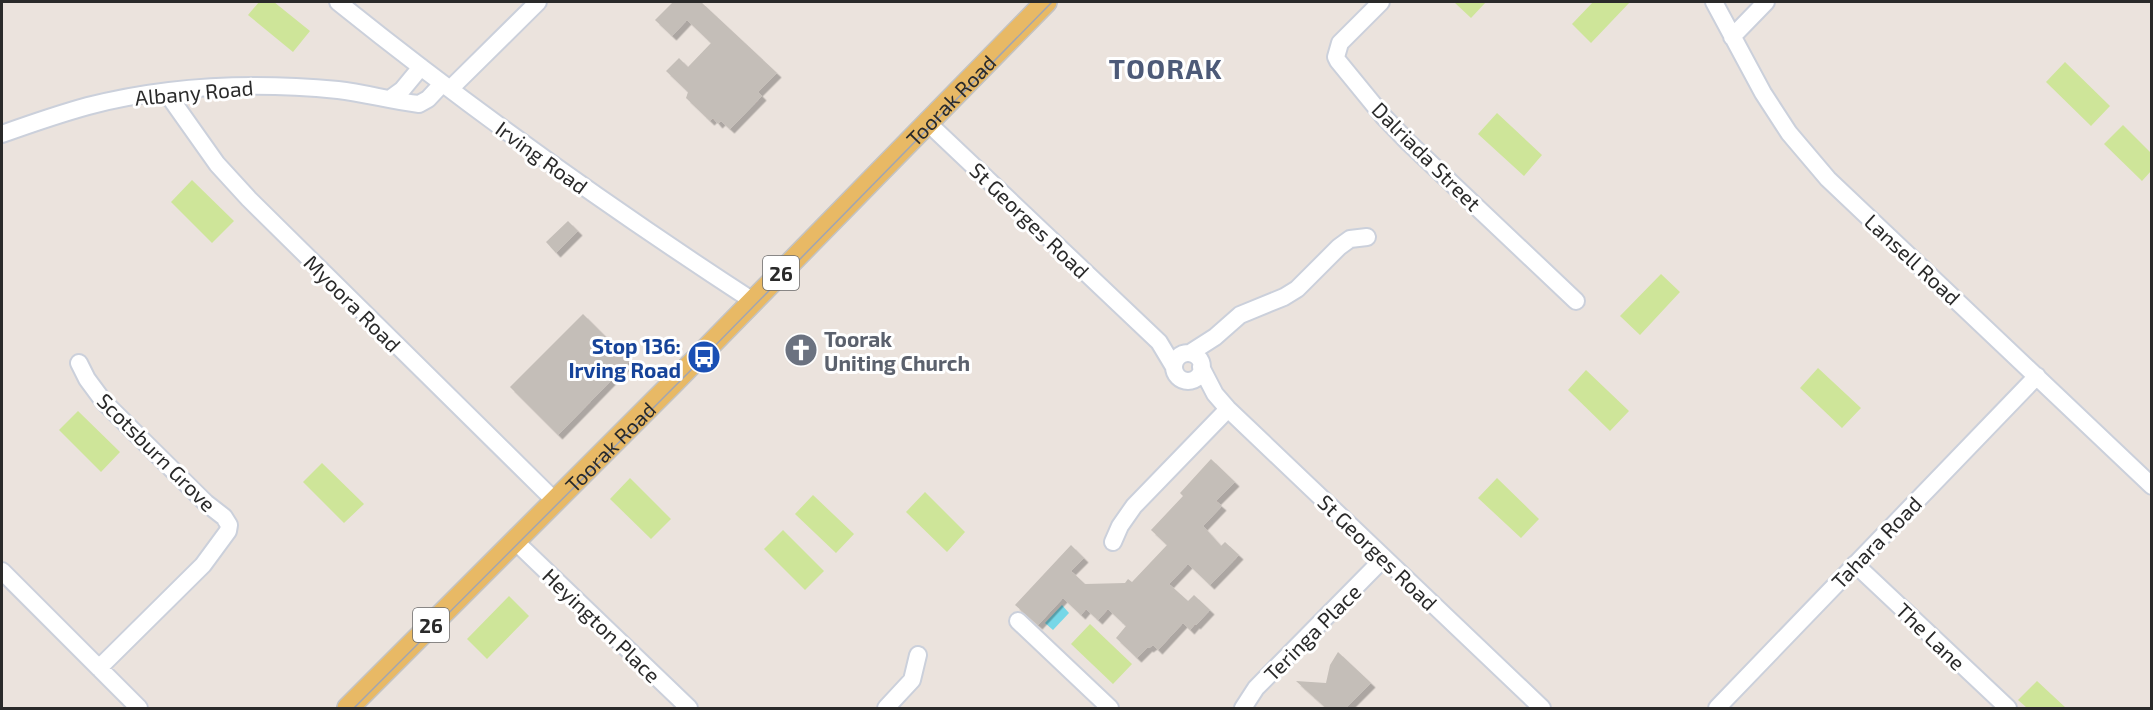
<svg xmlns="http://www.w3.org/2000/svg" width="2153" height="710" viewBox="0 0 2153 710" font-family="'Exo 2',sans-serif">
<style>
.pitch{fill:#cee599}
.water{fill:#76d7e7}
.building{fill:#c4beb8;filter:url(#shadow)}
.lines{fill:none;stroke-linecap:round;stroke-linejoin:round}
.minor-casing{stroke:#cbd0db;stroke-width:20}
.major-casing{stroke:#c3c3c3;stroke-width:24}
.minor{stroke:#fff;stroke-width:16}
.major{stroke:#e8b965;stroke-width:21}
.tram{stroke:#a0a5b3;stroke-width:1.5}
.labels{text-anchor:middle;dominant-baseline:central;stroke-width:6;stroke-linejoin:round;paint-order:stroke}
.shield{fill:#fff;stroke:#6a6a6a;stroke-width:1.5}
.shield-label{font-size:20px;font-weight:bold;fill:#2a2a2a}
.street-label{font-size:21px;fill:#2a2a2a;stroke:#fff}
.worship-label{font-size:21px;font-weight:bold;fill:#5b616d;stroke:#fff;text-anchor:start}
.transit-label{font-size:21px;font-weight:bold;fill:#164399;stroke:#fff;text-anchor:end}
.district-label{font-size:27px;font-weight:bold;letter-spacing:1.5px;fill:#4d5a78;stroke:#fff}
</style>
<defs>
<filter id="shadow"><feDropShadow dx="4.5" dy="4.5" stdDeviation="0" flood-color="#0004"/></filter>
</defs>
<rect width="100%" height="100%" fill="#ebe3dd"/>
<path class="pitch" d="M259,2H274L310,31L293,52L248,15Z
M1454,2H1486L1471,18Z
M1593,2H1630L1591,43L1572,24Z
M2065,62L2110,106L2091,126L2046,82Z
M1497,113L1542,155L1524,176L1478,134Z
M2123,125L2151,153V171L2142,181L2104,144Z
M192,180L234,221L212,243L171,202Z
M1661,274L1680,292L1640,335L1620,316Z
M1818,368L1861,408L1842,428L1800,388Z
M1586,370L1629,411L1610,431L1568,390Z
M78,411L120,452L101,472L59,430Z
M322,463L364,504L344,523L303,482Z
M630,478L671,519L651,539L610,499Z
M1497,478L1539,519L1521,538L1478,498Z
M925,492L965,532L947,552L906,512Z
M813,495L854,534L836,553L795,514Z
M783,530L824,571L805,590L764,549Z
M509,596L529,616L487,659L467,639Z
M1090,624L1132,664L1113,684L1071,644Z
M2037,681L2066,708H2027L2018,700Z"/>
<path class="water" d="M1062,605L1069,613L1053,630L1045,623Z"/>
<path class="building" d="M673,2H701L777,73L758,92L762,96L730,129L721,121L718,124L713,118L710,121L686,98L688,92L666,71L679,58L688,67L711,43L687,20L672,36L655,20Z
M568,221L578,231L556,253L546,242Z
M583,314L630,361L558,435L510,387Z
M1211,459L1235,482L1216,501L1222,506L1203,526L1221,546L1225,542L1239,555L1210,585L1188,564L1169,584L1188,601L1194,595L1210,610L1196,625L1195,624L1190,630L1183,623L1158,650L1153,645L1149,648L1148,647L1137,658L1116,638L1126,626L1108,609L1098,620L1086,609L1081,615L1063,598L1038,625L1015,605L1071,545L1084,558L1071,571L1085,584L1125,583L1128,579L1132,582L1167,545L1151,530L1183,496L1180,493Z
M1338,652L1371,683L1346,708H1326L1296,681L1326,683L1330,665Z"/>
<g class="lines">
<defs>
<path id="minor" d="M338,2C471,109 610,208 753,301
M1381,2L1340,43L1336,57L1338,61L1383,116L1408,142L1576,301
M1714,2L1763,93L1789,133L1828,179L2152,486
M1732,37L1766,2
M450,89L538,2
M166,92L217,164L249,199L555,501
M391,98L402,90L421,67
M928,123L1159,342L1174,367
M2,134C30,124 59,114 88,106C169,85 255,82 338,90C365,93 392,101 419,104L428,99L442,84
M1190,353L1215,337L1240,315L1284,297L1297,289L1339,247L1350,239L1367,237
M1174 367a14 14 0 1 1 28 0a14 14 0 1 1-28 0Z
M79,363L87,379L104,402L206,503L224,517L229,525L228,531L203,565L99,668
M1201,367L1215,394L1228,409L1542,708
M515,541L689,708
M1113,542L1120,526L1134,506L1228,409
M1855,564L2008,708
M2,571L139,708
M1018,621L1110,708
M886,708L912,680L918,655
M1243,708L1256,688L1384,558
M1717,708L2037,376"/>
<g id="major">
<path id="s1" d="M348,708L672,384L1046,2"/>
</g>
</defs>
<use href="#minor" class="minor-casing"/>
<use href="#major" class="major-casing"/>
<use href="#minor" class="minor"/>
<use href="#major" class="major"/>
<path class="tram" d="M354,708L704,357L1052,2"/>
</g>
<defs>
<symbol id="church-disc" viewBox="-11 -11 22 22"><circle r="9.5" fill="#6b7280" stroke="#fff"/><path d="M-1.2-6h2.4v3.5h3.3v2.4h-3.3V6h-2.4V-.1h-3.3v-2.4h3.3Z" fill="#fff"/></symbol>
<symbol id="bus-disc" viewBox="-11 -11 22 22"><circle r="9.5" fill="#1a4fb4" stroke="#fff"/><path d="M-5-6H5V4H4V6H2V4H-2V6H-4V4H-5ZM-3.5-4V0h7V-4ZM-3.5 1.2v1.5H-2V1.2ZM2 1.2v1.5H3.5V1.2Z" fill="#fff"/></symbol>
</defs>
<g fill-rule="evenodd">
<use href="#church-disc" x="782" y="331" width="38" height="38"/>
<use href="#bus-disc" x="685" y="338" width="38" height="38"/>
</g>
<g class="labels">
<g class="shield">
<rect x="763" y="256" width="36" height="34" rx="4.5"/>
<rect x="413" y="608" width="36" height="34" rx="4.5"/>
</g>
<g class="shield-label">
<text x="781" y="273">26</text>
<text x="431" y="625">26</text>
</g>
<g class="street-label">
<text transform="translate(194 92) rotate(-5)">Albany Road</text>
<text stroke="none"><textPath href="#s1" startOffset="856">Toorak Road</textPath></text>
<text transform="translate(1427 156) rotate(45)">Dalriada Street</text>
<text transform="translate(542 157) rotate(36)">Irving Road</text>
<text transform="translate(1030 220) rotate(44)">St Georges Road</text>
<text transform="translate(1913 259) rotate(43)">Lansell Road</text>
<text transform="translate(353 303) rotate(45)">Myoora Road</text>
<text stroke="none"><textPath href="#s1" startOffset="370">Toorak Road</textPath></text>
<text transform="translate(157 452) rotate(45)">Scotsburn Grove</text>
<text transform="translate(1876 542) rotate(-46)">Tahara Road</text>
<text transform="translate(1378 552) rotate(44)">St Georges Road</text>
<text transform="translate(602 625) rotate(44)">Heyington Place</text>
<text transform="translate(1312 632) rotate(-45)">Teringa Place</text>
<text transform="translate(1931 636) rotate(44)">The Lane</text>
</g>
<g class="worship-label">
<text x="824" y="338">Toorak<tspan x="824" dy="24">Uniting Church</tspan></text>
</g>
<g class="transit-label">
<text x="681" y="345">Stop 136:<tspan x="681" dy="24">Irving Road</tspan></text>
</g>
<g class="district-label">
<text x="1166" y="68">TOORAK</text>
</g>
</g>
<rect width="2153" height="710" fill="none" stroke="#2a2a2a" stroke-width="6"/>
</svg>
